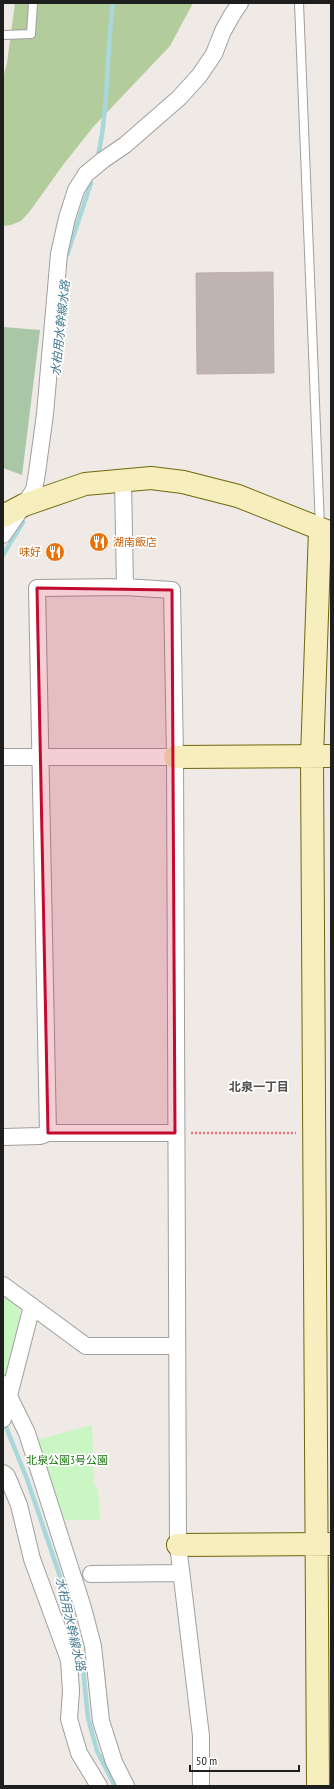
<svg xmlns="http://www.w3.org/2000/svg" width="334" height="1789" viewBox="0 0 334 1789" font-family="'PT Sans Narrow','Noto Sans JP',sans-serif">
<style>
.forest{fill:#b3cc9c}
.cemetery{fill:#a9c6a7}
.park{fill:#caf6c4}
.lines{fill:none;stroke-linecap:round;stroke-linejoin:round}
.stream{stroke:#a8d8da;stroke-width:4.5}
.building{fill:#bfb4b2;stroke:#c0aea8}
.lane-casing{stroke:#9f9f9f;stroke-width:10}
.street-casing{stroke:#9f9f9f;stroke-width:18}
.secondary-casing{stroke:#70670b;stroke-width:24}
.path{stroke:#f2727e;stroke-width:2.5;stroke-dasharray:2 2;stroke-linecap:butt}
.lane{stroke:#fff;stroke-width:8}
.street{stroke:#fff;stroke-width:16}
.secondary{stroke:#f6eebc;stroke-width:22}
.marked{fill:#c20b2e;fill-opacity:0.2;stroke:#c20b2e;stroke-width:3;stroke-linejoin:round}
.labels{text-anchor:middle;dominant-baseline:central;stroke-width:3.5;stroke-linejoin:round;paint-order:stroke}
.food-label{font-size:11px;fill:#c56008;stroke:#fff;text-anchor:start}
.park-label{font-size:11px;fill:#1d7711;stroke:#fff}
.water-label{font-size:12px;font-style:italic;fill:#477b92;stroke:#fff}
.neighbourhood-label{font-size:12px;font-weight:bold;fill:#515151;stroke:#fff}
</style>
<rect width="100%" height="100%" fill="#efeae5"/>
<path class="forest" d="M15,3H193L170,46L94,126L63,165L30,211L21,221L11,225L3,226V78L7,63Z"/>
<path class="cemetery" d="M3,327L40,330L22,475L3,468Z"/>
<path class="park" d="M3,1294L17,1303L21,1317L5,1377L3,1372Z
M92,1425L94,1485L98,1490L100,1520H61L33,1441Z"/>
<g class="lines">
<path class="stream" d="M98,156C109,106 106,54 113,3
M67,255L91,183
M3,555L23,522
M4,1422L27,1479L67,1597L83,1669L88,1718L97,1751L115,1786"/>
</g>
<path class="building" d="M273,272L274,373L197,374L196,273Z"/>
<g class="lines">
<defs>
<path id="lane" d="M299,3L320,527
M3,35L31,34L33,3"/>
<path id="street" d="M123,480L125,587
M3,535L34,490L37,473L45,414L59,254L67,218L76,190L86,174L103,160L125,145L179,98L199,76L214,54L223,31L232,15L240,3
M3,757H175
M48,1133L37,588L125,587L172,590L175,757L178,1545L201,1736V1786
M3,1137L40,1136L48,1133H175
M3,1285L86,1346H176
M3,1384L27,1433L83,1608L93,1646L101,1721L114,1762L126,1786
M3,1419L32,1306
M3,1473L7,1476L19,1505L32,1559L69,1660L71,1691L69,1719L79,1753L99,1786
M91,1574L181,1573"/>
<path id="secondary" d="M3,516L24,505L85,484L151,478L183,482L238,496L331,533
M175,757L331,756
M178,1545L330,1544
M318,1786L312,757L320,530"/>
</defs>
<use href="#lane" class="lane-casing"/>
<use href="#street" class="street-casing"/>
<use href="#secondary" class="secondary-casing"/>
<path class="path" d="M191,1133H296"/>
<use href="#lane" class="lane"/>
<use href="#street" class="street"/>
<use href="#secondary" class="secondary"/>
</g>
<path class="marked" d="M37,588L172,590L175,1133H48Z"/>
<defs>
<symbol id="restaurant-disc" viewBox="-11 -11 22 22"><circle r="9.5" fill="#e8710a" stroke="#fff"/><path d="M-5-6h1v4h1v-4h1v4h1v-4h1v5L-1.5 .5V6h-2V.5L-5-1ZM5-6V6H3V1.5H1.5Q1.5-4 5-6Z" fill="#fff"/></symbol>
</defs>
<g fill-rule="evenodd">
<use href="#restaurant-disc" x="88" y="531" width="22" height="22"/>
<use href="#restaurant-disc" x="44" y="541" width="22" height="22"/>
</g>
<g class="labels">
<g class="food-label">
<text x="113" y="542">湖南飯店</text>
<text x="41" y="552" text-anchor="end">味好</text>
</g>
<g class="park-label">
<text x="67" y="1460">北泉公園3号公園</text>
</g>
<g class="water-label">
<text transform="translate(60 328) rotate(-84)">水柏用水幹線水路</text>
<text transform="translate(71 1624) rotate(77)">水柏用水幹線水路</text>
</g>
<g class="neighbourhood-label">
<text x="259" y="1086">北泉一丁目</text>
</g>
</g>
<rect width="334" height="1789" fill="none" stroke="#1e1e1e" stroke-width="8"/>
<path d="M190 1765v6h109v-6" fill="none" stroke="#1e1e1e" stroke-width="2"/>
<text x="196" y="1765" font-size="12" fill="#1e1e1e" stroke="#ffffff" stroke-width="3" paint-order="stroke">50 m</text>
</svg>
